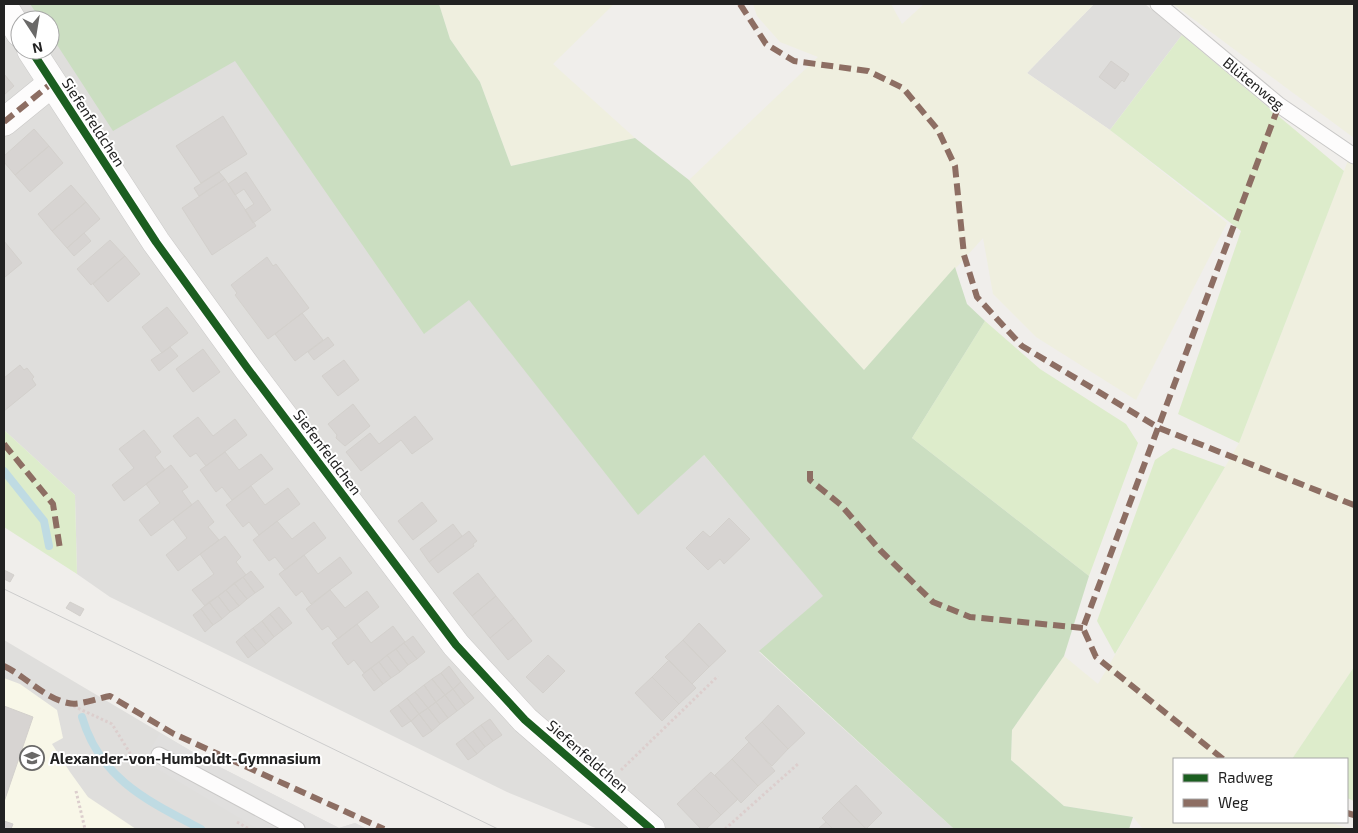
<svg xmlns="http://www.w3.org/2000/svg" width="1358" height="833" viewBox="0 0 1358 833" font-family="'Exo 2',sans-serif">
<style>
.residential{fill:#dfdedc;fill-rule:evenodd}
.education{fill:#f8f7e8}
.farmland{fill:#efefdf}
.grass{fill:#ddeccb}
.forest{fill:#cbdec1}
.parking{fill:#e0dfde}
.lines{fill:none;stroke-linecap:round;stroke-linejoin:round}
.stream{stroke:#bfdbe3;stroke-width:8}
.building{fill:#d7d4d2;stroke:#d3d0cc}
.service-casing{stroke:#c9c8c7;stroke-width:17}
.minor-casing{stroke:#c9c8c7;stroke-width:29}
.tertiary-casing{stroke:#c9c8c7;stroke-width:29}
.path{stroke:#dccecd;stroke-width:3;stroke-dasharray:2.5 2.5;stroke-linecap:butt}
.service{stroke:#fdfcfc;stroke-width:15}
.minor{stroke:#fdfcfc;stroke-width:28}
.tertiary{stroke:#fdfcfc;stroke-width:28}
.tram{stroke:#ccc;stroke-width:1}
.quiet{stroke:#8d6e63;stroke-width:6;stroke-dasharray:12 6;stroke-linecap:butt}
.cycleway-casing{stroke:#fff;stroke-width:11}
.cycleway{stroke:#1b5e20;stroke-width:8}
.labels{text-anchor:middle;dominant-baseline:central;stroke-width:4;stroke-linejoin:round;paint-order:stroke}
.street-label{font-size:15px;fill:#222;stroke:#fff}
.poi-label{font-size:15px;font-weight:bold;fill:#222;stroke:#fff;text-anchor:start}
</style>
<rect width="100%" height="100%" fill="#f0eeeb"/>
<path class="residential" d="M4,4H210L425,333L469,299L638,514L703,454L824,596L759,652L954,829H598L507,792L110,597L77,574L75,495L4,430ZM20,20H50V50H20Z
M1094,4H1145L1182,35L1110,130L1027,73Z
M4,640L208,761L339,828L355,823L367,829H4Z"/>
<path class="education" d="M4,678L20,684L57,710L63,738L52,744L70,772L88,797L136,829H4Z"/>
<path class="farmland" d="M439,4H614L553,64L635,138L511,166L480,82L450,39Z
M753,4H891L902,24L924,4H1094L1027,73L1110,130L1227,223L1136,400L1036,337L993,294L983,238L864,370L689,180L818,57L780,42L757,16Z
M1173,4H1354V138Z
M1354,145V667L1292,759H1174V822H1329L1350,829H1143L1133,817L1064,806L1011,760L1012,730L1064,656L1098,684L1239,443Z"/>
<path class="grass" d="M1182,35L1344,171L1239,443L1178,414L1241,231L1110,130Z
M985,321L1040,369L1126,424L1138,443L1089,576L912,438Z
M4,430L75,495L77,574L4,527Z
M1173,448L1225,467L1115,654L1097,621L1155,460Z
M1354,667V801L1347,798V759H1292Z"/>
<path class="forest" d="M30,4H439L450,39L480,82L511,166L635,138L689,180L864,370L955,267L967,304L985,321L912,438L1089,576L1064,656L1012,730L1011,760L1064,806L1133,817L1129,829H954L759,651L823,596L704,455L638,515L469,300L424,334L235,61L113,131L50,34V20H41Z"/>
<path class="parking" d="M160,733L208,761L339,828L355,823L367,829H258L144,761Z"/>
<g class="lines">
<path class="stream" d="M4,471L44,521L49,546
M82,717C100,779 148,801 201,829"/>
</g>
<path class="building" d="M1111,61L1129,74L1124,82L1122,80L1115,89L1099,77Z
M4,74L14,86L4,95Z
M223,116L247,154L201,183L176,146Z
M34,129L49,146L15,175L4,162V156Z
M49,146L63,163L30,192L15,175Z
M219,172L225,179L199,196L194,188Z
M246,172L271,210L253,223L245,210L254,204L244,189L235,195L228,184Z
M225,179L256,226L212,255L182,208Z
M71,185L86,202L52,231L38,214Z
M86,202L100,219L67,248L52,231Z
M84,233L91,241L74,256L67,248Z
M110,240L125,256L91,285L77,269Z
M4,241L22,263L5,277L4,275Z
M125,256L140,274L108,302L93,284Z
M267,257L273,266L276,264L309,308L268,339L235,295L237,293L231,285Z
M167,307L188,333L162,353L142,327Z
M302,313L323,340L295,361L275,334Z
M328,337L334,345L314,360L308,352Z
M170,347L178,356L159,371L151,360Z
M203,349L220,372L193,392L176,369Z
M344,360L359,380L338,396L322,376Z
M20,365L24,370L27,368L34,377L32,379L36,385L4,411V378Z
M353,404L370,426L345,446L336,438L337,435L328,424Z
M415,416L433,439L412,454L401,440L361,471L346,452L370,433L379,444Z
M198,417L213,436L235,419L247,435L206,466L196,453L190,457L173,436Z
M144,430L161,452L155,457L165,470L124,501L112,485L134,468L119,449Z
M225,452L239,470L261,454L273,469L232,500L222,487L216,492L200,470Z
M171,465L188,487L182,491L192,505L151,536L139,520L160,503L146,484Z
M251,486L265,505L288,488L300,504L259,535L249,522L243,527L226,505Z
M198,500L214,522L208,527L219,540L178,571L166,555L187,538L173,519Z
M422,502L437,521L413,540L398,521Z
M729,518L750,539L724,564L720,559L708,570L686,548L703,531L710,537Z
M277,521L292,539L314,522L326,538L285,570L275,557L269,561L253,540Z
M453,524L462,536L429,562L420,549Z
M469,531L477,541L473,544L474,546L438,573L429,562Z
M225,536L241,557L236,562L246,575L205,606L192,590L214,574L200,554Z
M304,555L318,574L340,557L352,573L311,604L302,591L296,596L279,574Z
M4,570L14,575L10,582L4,579Z
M251,571L264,587L255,593L243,577Z
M478,573L496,596L472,616L453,593Z
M243,577L255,593L247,599L234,583Z
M234,583L247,599L239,606L226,590Z
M226,590L239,606L230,612L218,596Z
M330,590L345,608L367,591L379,607L338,639L328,626L322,630L306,609Z
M218,596L230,612L222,619L209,602Z
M496,596L514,618L490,638L472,616Z
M70,602L84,609L80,616L66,608Z
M209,602L222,619L213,625L201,609Z
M279,607L292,623L283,630L270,614Z
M201,609L213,625L205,632L193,615Z
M270,614L283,630L274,637L262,621Z
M514,618L532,641L508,660L490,638Z
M262,621L274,637L266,644L253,628Z
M699,623L726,651L709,667L683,640Z
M357,624L371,643L393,626L405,642L364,673L354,660L348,665L332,643Z
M253,628L266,644L257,651L244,635Z
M244,635L257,651L248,658L236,642Z
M413,636L425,652L417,659L404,643Z
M683,640L709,667L692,684L665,657Z
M404,643L417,659L408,665L396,649Z
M396,649L408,665L400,672L387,655Z
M387,655L400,672L391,678L379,662Z
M548,655L565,671L543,693L526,677Z
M669,660L696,688L679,704L652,677Z
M379,662L391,678L383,684L371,668Z
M449,666L461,682L453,689L441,673Z
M371,668L383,684L374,691L362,675Z
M441,673L453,689L445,695L432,679Z
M652,677L679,704L662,721L635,693Z
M432,679L445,695L436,702L424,685Z
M461,682L474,698L465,705L453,689Z
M424,685L436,702L428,708L415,692Z
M453,689L465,705L457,711L445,695Z
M415,692L428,708L419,714L407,698Z
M445,695L457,711L448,718L436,702Z
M407,698L419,714L411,721L398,705Z
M436,702L448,718L440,724L428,708Z
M398,705L411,721L402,727L390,711Z
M778,705L805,733L788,749L762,722Z
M4,706L33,717L4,802Z
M428,708L440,724L432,731L419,714Z
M419,714L432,731L423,737L411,721Z
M490,719L502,735L493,741L481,725Z
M762,722L788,749L772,766L745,738Z
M481,725L493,741L485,747L473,731Z
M473,731L485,747L477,754L464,738Z
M464,738L477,754L468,760L456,744Z
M749,742L775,771L758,786L732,759Z
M732,759L758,786L741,803L715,775Z
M711,772L738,799L721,815L694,788Z
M856,785L882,813L866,829L839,801Z
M694,788L721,815L706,829H701L677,804Z
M839,801L866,829H833L822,818Z
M4,821L13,824L11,829H4Z
M826,822L833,829H818Z"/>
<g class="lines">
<defs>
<path id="service" d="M1158,4L1279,105L1354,156
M159,755L297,829"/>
<path id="minor" d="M4,122L52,83"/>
<path id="tertiary" d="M4,7L20,33
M31,50L156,242L248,369L456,645L525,720L651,829"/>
</defs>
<use href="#service" class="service-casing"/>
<use href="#minor" class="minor-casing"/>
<use href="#tertiary" class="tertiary-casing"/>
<path class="path" d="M69,704L112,724L133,758L141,765
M621,770L718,676
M76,791L85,829
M237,822L249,829
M725,829L799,763"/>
<use href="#service" class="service"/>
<use href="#minor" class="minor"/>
<use href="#tertiary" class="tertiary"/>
<path class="tram" d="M4,589L498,829"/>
<path class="quiet" d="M740,4L766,44L794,61L868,71L903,88L938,130L955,166L964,255L977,297L1022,346L1159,428L1354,505
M4,122L52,83
M4,444L53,504L60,549
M810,471V480L841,505L880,550L933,602L970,617L1083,628
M4,666C25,676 44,698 68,703C79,706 98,698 110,696L174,734L384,829
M1223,759L1096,657L1083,628L1279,105
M1347,813L1354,815"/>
<defs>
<path id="cycleway" d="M31,50L156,242L248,369L456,645L525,720L651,829"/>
</defs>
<use href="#cycleway" class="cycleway-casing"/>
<use href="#cycleway" class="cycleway"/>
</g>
<defs>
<symbol id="school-ring" viewBox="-11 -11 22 22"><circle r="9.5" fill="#fff" stroke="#6a6968" stroke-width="1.5"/><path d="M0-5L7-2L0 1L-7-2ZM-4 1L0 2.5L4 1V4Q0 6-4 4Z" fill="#6a6968"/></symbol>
</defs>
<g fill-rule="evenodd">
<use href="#school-ring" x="18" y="744" width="28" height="28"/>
</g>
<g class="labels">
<g class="street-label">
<text transform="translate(1254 83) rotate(39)">Blütenweg</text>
<text transform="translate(94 122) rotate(57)">Siefenfeldchen</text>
<text transform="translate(328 452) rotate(53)">Siefenfeldchen</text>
<text transform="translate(588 756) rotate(41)">Siefenfeldchen</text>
</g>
<g class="poi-label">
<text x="50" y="758">Alexander-von-Humboldt-Gymnasium</text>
</g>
</g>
<rect width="1358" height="833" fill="none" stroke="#222222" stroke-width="10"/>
<rect x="1173" y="758" width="175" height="65" fill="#ffffff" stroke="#a7a7a7"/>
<rect x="1183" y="774" width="25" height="8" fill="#1b5e20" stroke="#a7a7a7"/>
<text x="1218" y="783" font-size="15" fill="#222222">Radweg</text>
<rect x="1183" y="799" width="25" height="8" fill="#8d6e63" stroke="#a7a7a7"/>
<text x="1218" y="808" font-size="15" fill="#222222">Weg</text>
<g transform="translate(35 35) rotate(168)"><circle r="24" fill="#ffffff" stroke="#a7a7a7"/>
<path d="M0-4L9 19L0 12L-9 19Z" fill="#6a6968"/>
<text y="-8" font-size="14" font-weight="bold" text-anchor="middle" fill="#222222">N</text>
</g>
</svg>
